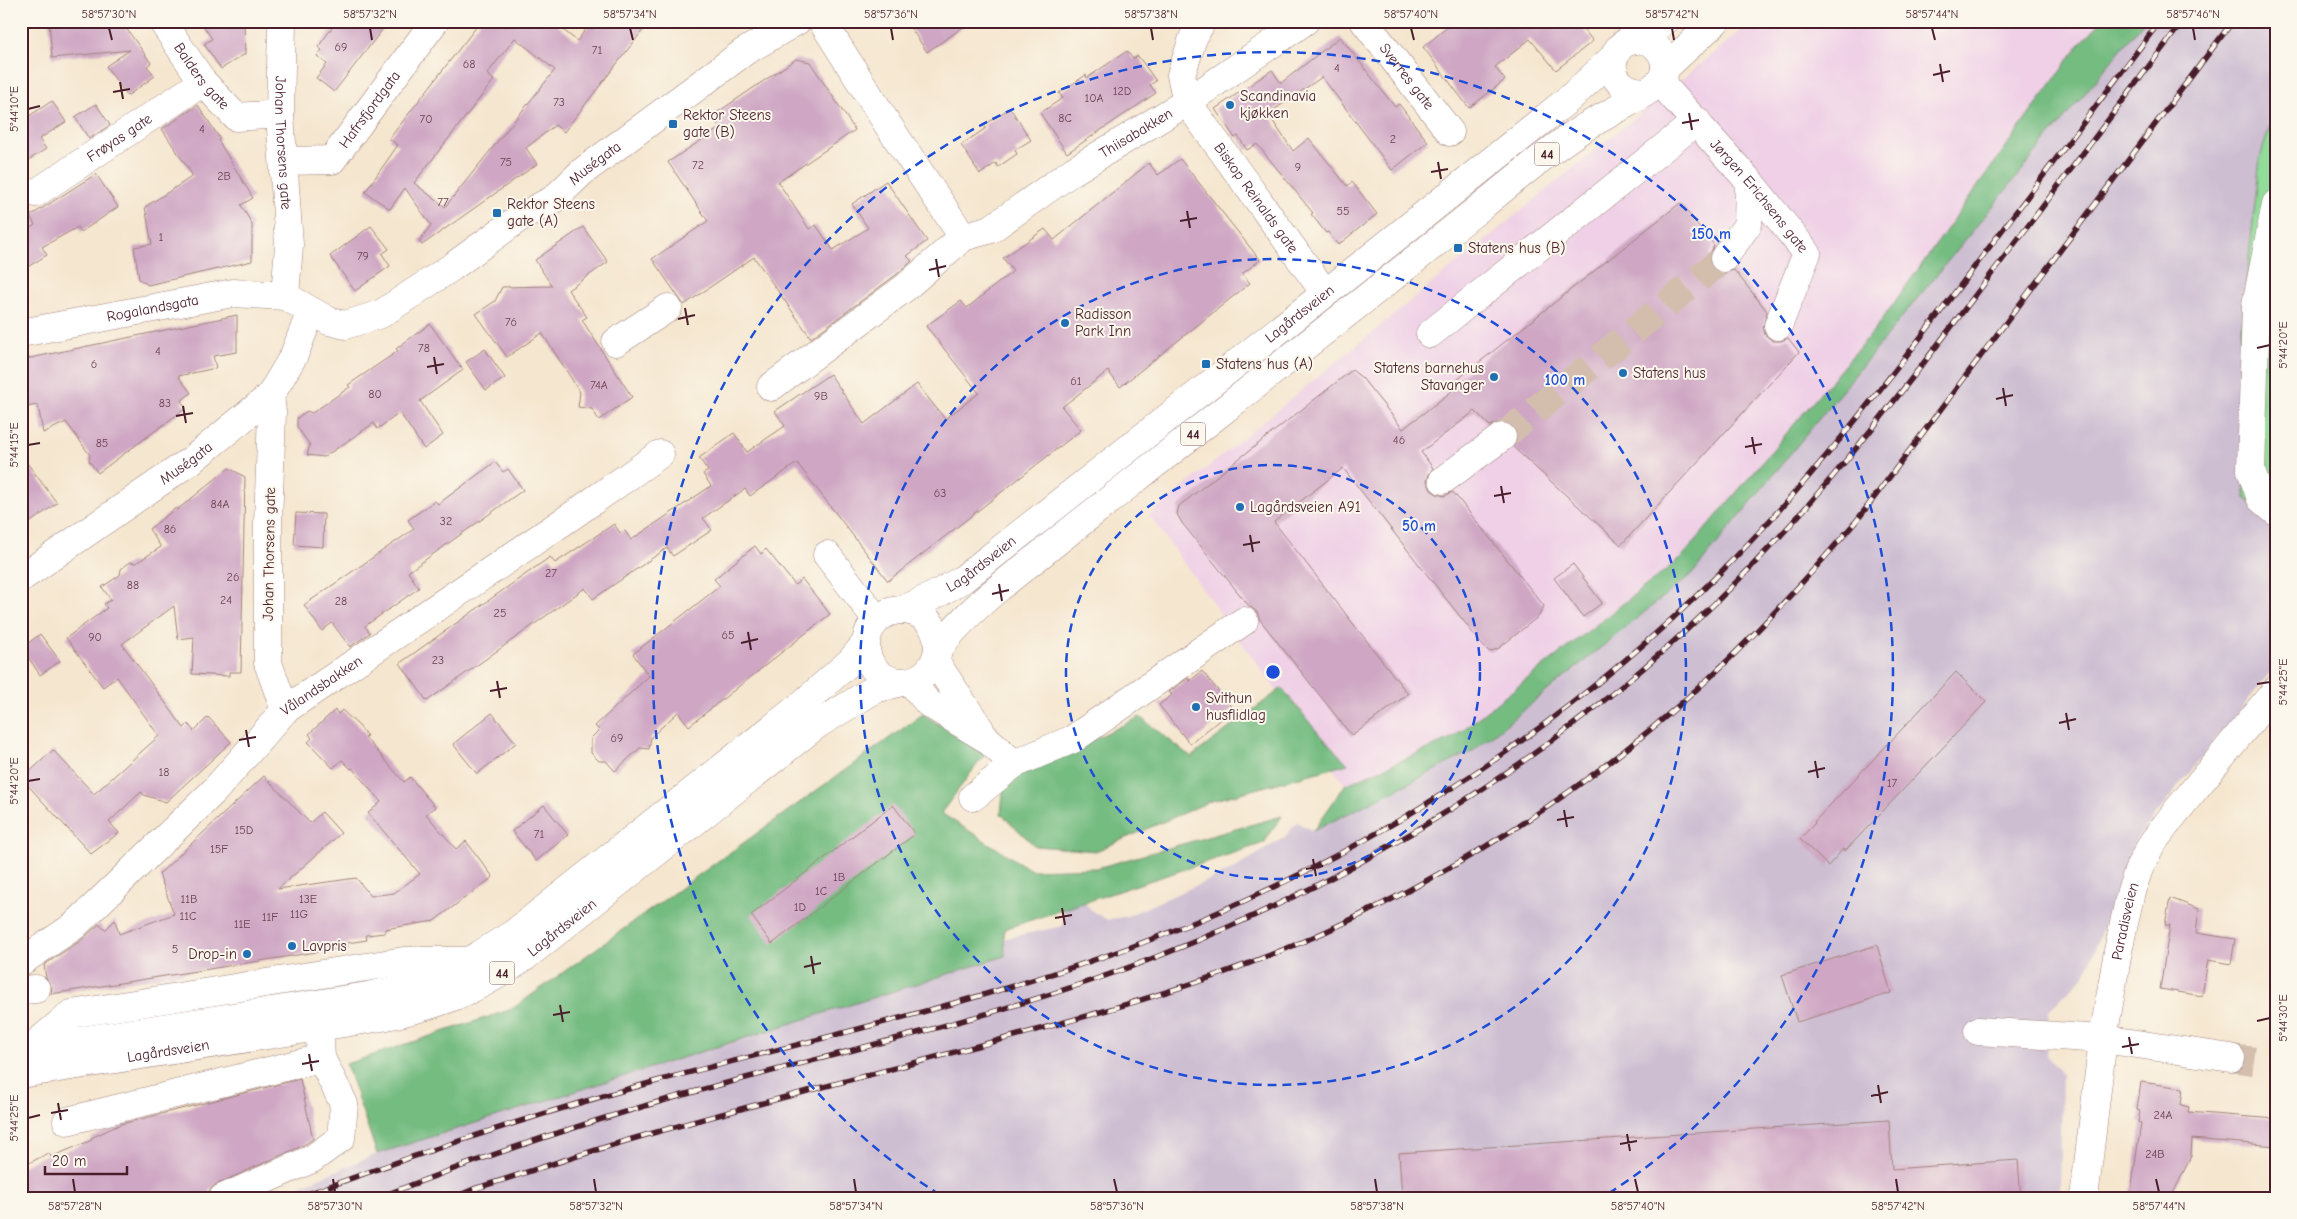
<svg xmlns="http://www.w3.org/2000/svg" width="2297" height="1219" viewBox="0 0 2297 1219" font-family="'Comic Neue',sans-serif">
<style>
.built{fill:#efd0e6}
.industrial{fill:#cdbed2}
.green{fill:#91dc99;stroke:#6e7e62}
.forest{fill:#74bc81;stroke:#5f6e56}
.building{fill:#cfa7c4;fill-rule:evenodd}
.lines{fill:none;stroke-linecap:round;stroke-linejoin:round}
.minor-tunnel{stroke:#d3beae;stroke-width:28;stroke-dasharray:28 14;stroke-linecap:butt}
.minor-casing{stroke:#a0827d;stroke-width:29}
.major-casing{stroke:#a0827d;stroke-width:29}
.minor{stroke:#fff;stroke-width:28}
.major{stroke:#fff;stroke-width:28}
.rail-casing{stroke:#4a1f2b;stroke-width:5.5}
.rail{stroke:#fbf7ec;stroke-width:4;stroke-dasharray:11;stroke-linecap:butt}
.ticks{fill:none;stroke:#4a1f2b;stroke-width:2}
.ring{fill:none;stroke:#1d4ed8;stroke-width:2.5;stroke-dasharray:9 6}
.poi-dot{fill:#1f6fb2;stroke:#fbf7ec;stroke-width:2}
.labels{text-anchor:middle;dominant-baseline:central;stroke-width:4;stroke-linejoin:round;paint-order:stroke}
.number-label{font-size:12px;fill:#6b4151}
.shield{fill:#fbf7ec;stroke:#7f6065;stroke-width:1}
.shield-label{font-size:14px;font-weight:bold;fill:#4a1f2b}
.street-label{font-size:15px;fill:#4a1f2b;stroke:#fbf7ec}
.poi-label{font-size:15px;fill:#4a1f2b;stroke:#fbf7ec;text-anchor:start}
.centre{fill:#1d4ed8;stroke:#fbf7ec;stroke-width:2.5}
.ring-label{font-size:15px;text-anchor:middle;font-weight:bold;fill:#1d4ed8;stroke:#fbf7ec;stroke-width:4;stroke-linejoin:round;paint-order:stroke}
.neatline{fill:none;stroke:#4a1f2b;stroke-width:2}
.ticks-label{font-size:12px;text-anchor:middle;fill:#4a1f2b}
</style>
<rect width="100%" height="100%" fill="#fbf7ec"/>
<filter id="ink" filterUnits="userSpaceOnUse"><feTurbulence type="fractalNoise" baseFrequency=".02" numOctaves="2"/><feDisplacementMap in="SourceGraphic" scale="10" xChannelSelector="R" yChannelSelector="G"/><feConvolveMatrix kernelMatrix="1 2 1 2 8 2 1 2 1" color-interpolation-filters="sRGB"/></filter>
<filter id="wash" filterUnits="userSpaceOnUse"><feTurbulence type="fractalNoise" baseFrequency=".0096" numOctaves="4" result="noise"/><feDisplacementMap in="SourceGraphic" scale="20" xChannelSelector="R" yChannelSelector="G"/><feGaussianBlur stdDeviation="1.12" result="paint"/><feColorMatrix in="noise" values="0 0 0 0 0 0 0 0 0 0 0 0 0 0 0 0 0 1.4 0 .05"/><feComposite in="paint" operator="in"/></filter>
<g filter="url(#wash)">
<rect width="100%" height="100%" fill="#f5e6cf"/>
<path class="built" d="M1753,21H2102L2079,45L1879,324L1681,558L1451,739L1345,785L1149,515Z"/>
<path class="industrial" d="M2144,21H2276V107L2260,158L2240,340L2245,498L2276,525V665L2135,841L2085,975L2049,1010L2046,1055L2062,1075L2060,1198H271L377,1154L928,955L1063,926V896L1076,893L1093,912L1108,920L1127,916L1234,869L1285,837L1297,822L1313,831L1473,751L1693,573Z"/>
<path class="green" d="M2276,107V525L2245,498L2240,340L2260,158Z"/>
<path class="forest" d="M2102,21H2144L1693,573L1473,751L1313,831L1345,785L1451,739L1681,558L1879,324L2079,45Z
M1282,688L1314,728L1348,764L1211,801L1096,851L1035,846L1001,814L1004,782L1140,717L1191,757Z
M923,714L985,754L941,813L1031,870L1097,868L1282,816L1264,843L1004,929L1005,956L377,1154L346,1064L512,1009Z"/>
<g id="blocks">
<path class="building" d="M49,21H121L151,63L147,66L155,76L127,96L106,66L130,50L52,58Z
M200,21H244L245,54L221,69L204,44L212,39Z
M337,21H389L334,92L316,78L327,64L317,56L322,50L318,47Z
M481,21H552L577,41L592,21L599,27L604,21H650L564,132L555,125L526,148L537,164L422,245L419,241L431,225L405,188L390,209L365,192L398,145L389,139ZM515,38L555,70L445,207L414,183L494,80L487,74Z
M906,21H972L927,52Z
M1455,21H1577L1593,41L1556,70L1530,39L1495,67L1505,80L1469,108L1423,47Z
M1340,37L1395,107L1399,104L1428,142L1392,170L1322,77L1268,114L1293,151L1309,138L1347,186L1352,182L1377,214L1338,245L1328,232L1326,233L1311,214L1313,213L1257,144L1247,150L1238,136L1235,138L1215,109L1272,70L1281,83Z
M1127,51L1133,59L1138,56L1156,81L1150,85L1156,93L1067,153L1040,113L1063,98L1059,93L1086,75L1087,78Z
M796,59L810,62L855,130L778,182L809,229L816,225L833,250L868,228L852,204L886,181L927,241L907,256L912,261L896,275L811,338L754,257L684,305L652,259L708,221L668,162L720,128L712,116Z
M52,101L66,122L39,139L46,149L21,165V111L26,118Z
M96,104L110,125L89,139L75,117Z
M198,105L220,139L218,140L253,198L241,205L252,224V261L148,285L139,279L134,247L152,244L145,207L193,176L162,129Z
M1010,108L1031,140L1015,150L1017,154L998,167L996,163L980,174L961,145L986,128L984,125Z
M1180,159L1260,260L1242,274L1250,283L1120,387L1108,371L1062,407L1081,430L888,581L797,463L750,496L745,489L703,518L712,530L673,556L667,548L593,599L585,588L427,701L400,663L550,557L555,563L614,524L620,533L625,531L631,540L711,486L703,474L708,471L699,458L734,433L747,452L785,426L775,411L830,374L864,424L917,384L945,419L979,393L926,326L961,301L967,308L1013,271L1003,258L1045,229L1054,240L1149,163L1158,175Z
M96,174L118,207L81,232L78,227L42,247L47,255L21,271V214L30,228L35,225L30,216Z
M1680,203L1714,245L1709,256L1710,265L1715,270L1722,273L1734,270L1767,311L1763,328L1765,335L1773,341H1781L1788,338L1799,352L1621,545L1513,447L1517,435L1515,428L1509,423L1500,422L1490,426L1475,411L1421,452L1433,468L1429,474L1427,481L1431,490L1437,494L1444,496L1453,492L1544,606L1539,616L1499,648L1490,652L1484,647L1343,468L1274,522L1408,694L1352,736L1260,620L1257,612L1249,606L1182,523L1177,514L1179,506L1352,370L1362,378L1403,429L1452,391L1448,387Z
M371,226L389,249L382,254L390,266L355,291L330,256Z
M583,227L608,262L568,290L587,317L582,320L632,397L599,420L592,409L578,407L580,392L542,333L507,357L476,314L495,301L502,287L552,286L535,260Z
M237,315V352L213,356L216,368L178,376L191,393L181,401L186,408L98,473L89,461L90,455L66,422L43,433L38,405L26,407L21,386V360Z
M430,324L463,370L420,401L443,435L424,449L400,413L377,429L374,423L324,457L307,455L310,445L297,427V418L307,411L312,413L350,387L348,385L398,351L396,349L405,342Z
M485,349L505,378L486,390L466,362Z
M21,455L57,503L21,529Z
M495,462L503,472L508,469L523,490L408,572L419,588L365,626L370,633L350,647L332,623L322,631L304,605L414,529L408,520L435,501L438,504Z
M229,468L245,477L241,672H229V676L192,674L194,637L178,639L174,606L122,644L184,728L188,724L194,731L208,717L231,742L166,802L144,795L141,792L109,822L119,833L91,854L22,779L53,750L94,794L159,736L117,677L103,687L66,638L107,608L104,604L111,600L102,587L120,575L121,569L130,562L136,563L161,547L149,529L176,508L177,510Z
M296,513L324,514L323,547L294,545Z
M755,546L761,554L766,549L795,585L802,579L830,614L689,726L678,712L651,737L649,749L640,748L615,771L606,761H599L591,753V738L599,730L595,726L649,676L633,654L720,586L714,579Z
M1573,564L1602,603L1583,617L1554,578Z
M40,634L60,661L40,675L22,648Z
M1202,671L1233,709L1190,744L1159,705L1172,695L1169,692L1188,678L1190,681Z
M1956,672L1986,702L1845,851L1843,849L1828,866L1800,839L1815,823L1814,822Z
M335,710L338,714L342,710L359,726L367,736L365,737L404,782L410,777L435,807L426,814L456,849L466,841L493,877L434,921L385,929V933L366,935L367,940L347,943L348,947L51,994L52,987L46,978L44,965L83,939L99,924L105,930L115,920L119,934L174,914L159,874L264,776L310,823L322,812L341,833L278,889L356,878L371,896L394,893L420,874L368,813L381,802L352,768L351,769L342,760L333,768L308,742L312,738L309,734Z
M492,713L516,743L477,774L453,744Z
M544,805L568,835L536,861L512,831Z
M893,805L915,834L772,944L751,915Z
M2170,898L2199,909L2196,933L2235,939L2231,964L2208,960L2202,996L2160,989L2170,925H2165Z
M1877,945L1891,993L1797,1022L1782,975Z
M300,1079L313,1139L304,1145L217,1184L210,1189L208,1198H21V1167L49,1153L51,1157L92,1140L91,1138L121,1124Z
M2141,1082L2183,1088L2181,1105L2189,1107L2188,1112L2276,1119V1146L2192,1139L2191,1156L2171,1198H2130L2141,1123L2138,1122L2140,1111L2137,1110Z
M1889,1120L1892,1169L2018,1160L2021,1198H1402L1399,1153Z"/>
</g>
</g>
<g filter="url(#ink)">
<use href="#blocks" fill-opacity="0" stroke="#a0827d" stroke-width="1"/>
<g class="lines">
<path class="minor-tunnel" d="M1502,437L1724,258
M2231,1058L2254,1061"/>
<defs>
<g id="minor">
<path id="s1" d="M162,21L203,82L236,117L280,114"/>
<path id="s2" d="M282,21L280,114L289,245L285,296"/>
<path id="s3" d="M822,21L888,125L963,237L991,229L1073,171L1187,102L1305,21"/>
<path id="s4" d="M1202,21L1193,38L1181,75L1187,102L1325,293"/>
<path id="s5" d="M1364,21L1450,132"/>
<path id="s6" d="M1660,82L1749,181L1807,253L1778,326"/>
<path id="s7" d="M285,161L332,160L435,21"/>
<path id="s8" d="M36,193L203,82"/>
<path d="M2276,204L2256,305L2251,470L2261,499L2276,512"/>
<path d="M1724,258L1748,224L1749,181"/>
<path id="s9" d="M21,333L233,293L285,296L329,321L345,325L381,314L452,267L522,216L554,199L582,172L744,52L797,21"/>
<path d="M1430,334L1697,121"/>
<path d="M616,342L668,308"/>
<path d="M771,387L906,287L963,237"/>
<path d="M270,396L272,412L268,523V663L285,710"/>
<path d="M1443,480L1502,437"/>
<path d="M827,555L871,612L875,621"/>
<path id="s10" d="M21,578L193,459L270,396L294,355L311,311"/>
<path d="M935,661L980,729"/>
<path d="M911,682L928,703L987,739L1014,764L973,797"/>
<path d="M1014,764L1073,739L1244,621"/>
<path id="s11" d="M21,962L74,926L122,880L214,791L285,710L573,515L660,454"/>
<path d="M21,990L36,989"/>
<path d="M1978,1031L2103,1039L2231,1058"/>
<path d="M31,1048L71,1014L404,961H473"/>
<path d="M67,1121L321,1058"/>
<path d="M223,1198L312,1159L341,1138L344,1104L321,1058L320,1041"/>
<path id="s12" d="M2084,1198L2103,1039L2118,951L2131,891L2140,866L2153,842L2175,813L2276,690"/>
</g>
<g id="major">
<path d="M1630,41L1665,21"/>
<path d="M1665,68L1716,21"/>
<circle cx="902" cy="646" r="36"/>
<path id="s13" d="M903,610L937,594L963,579L1355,270L1570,98L1615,56"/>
<path d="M938,649C966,612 1003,584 1040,555C1071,530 1102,506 1132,482C1249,390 1366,299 1482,206C1513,181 1545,153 1579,131C1595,120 1653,92 1661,80C1673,62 1657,38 1636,40C1605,42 1602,91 1645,92"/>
<path d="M21,1050L367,996L406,988L450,973L513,934L800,706L851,661L865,644"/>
<path id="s14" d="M21,1074L382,1017C440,1005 477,991 526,956L815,726L875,689L898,683"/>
</g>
</defs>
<use href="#minor" class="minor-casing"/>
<use href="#major" class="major-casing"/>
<use href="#minor" class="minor"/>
<use href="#major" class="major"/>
<defs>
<path id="rail" d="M297,1198C416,1154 535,1114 657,1081C815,1039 977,1003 1131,947C1348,868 1553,739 1717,576C1806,487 1883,387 1960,286C2027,198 2093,109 2160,21
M378,1198C483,1156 589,1121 697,1091C855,1048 1016,1013 1169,952C1370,872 1557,755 1713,605C1813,509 1897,399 1980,289C2048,200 2115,111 2183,21
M453,1198L474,1189C529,1172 584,1153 639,1137C741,1108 843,1082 944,1055C1074,1020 1204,987 1327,931C1465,867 1595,784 1707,680C1761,630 1810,575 1858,519L2233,21"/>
</defs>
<use href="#rail" class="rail-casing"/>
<use href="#rail" class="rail"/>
</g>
</g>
<path class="ticks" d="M109,28L112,40M370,28L372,40M630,28L633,40M891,28L893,40M1151,28L1153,40M1411,28L1414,40M1672,28L1674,40M1932,28L1935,40M2193,28L2195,40M1940,64L1943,82M1933,75L1950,71M120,82L123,99M113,92L130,89M28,109L40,106M1689,113L1692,130M1682,123L1699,120M1438,162L1441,179M1431,172L1448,169M1187,211L1190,228M1180,221L1197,218M936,259L939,277M929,270L946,266M685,308L688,325M678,319L695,315M2257,348L2270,345M434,357L437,374M427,367L444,364M2003,388L2006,406M1996,399L2013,395M183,406L186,423M176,416L193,413M1752,437L1755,454M28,445L40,443M1745,447L1762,444M1501,486L1504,503M1494,496L1511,493M1250,535L1253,552M1243,545L1260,542M999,584L1002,601M992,594L1009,590M748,632L751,650M741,643L758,639M497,681L500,698M2257,684L2270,682M490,691L507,688M2066,713L2069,730M2059,723L2076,719M246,730L249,747M239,740L256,737M1815,761L1818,778M1808,772L1825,768M28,781L40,779M1564,810L1567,827M1557,820L1574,817M1313,859L1316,876M1306,869L1323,866M1062,908L1065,925M1055,918L1072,915M811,956L814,974M804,967L821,963M560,1005L563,1022M553,1015L570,1012M2257,1021L2270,1018M2129,1037L2132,1054M2122,1047L2139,1044M309,1054L312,1071M302,1064L319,1061M1878,1085L1881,1103M1871,1096L1888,1092M58,1103L61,1120M51,1113L68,1110M28,1118L40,1115M1627,1134L1630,1151M1620,1144L1637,1141M73,1179L75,1192M333,1179L335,1192M594,1179L596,1192M854,1179L856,1192M1114,1179L1117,1192M1375,1179L1377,1192M1635,1179L1638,1192M1896,1179L1898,1192M2156,1179L2159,1192"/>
<g class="ring">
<circle cx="1273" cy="672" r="207"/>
<circle cx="1273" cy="672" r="413"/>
<path d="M940 1195A620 620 0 1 1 1606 1195"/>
</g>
<g class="poi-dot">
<circle cx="1230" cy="105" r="5"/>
<rect x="668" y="119" width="10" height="10" rx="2.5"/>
<rect x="492" y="208" width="10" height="10" rx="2.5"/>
<rect x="1453" y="243" width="10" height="10" rx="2.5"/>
<circle cx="1065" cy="323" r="5"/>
<rect x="1201" y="359" width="10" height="10" rx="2.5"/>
<circle cx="1623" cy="373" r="5"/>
<circle cx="1494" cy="377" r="5"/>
<circle cx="1240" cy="507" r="5"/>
<circle cx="1196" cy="707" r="5"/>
<circle cx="292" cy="946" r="5"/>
<circle cx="247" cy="954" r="5"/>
</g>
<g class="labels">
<g class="number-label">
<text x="341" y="47">69</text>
<text x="597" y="50">71</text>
<text x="469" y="64">68</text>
<text x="1337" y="68">4</text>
<text x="1122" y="91">12D</text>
<text x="1094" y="98">10A</text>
<text x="559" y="102">73</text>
<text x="1065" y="118">8C</text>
<text x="426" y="119">70</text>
<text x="202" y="129">4</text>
<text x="1393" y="139">2</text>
<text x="506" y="162">75</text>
<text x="698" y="165">72</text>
<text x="1298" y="167">9</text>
<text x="224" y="176">2B</text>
<text x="443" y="202">77</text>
<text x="1343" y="211">55</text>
<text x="161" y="237">1</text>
<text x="363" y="256">79</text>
<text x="511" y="322">76</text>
<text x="424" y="348">78</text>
<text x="158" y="351">4</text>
<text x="94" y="364">6</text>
<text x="1076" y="381">61</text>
<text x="599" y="385">74A</text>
<text x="375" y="394">80</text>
<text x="821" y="396">9B</text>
<text x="165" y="403">83</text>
<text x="1399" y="440">46</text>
<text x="102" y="443">85</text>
<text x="940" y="493">63</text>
<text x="220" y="504">84A</text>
<text x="446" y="521">32</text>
<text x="170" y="529">86</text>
<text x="551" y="573">27</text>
<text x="233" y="577">26</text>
<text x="133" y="585">88</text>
<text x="226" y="600">24</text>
<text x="341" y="601">28</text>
<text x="500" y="613">25</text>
<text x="728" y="635">65</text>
<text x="95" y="637">90</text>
<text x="438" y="660">23</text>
<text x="617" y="738">69</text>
<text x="164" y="772">18</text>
<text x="1892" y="783">17</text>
<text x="244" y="830">15D</text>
<text x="539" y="834">71</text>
<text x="219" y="849">15F</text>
<text x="839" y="877">1B</text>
<text x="821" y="891">1C</text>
<text x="189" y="899">11B</text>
<text x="308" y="899">13E</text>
<text x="800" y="907">1D</text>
<text x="299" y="914">11G</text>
<text x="188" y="916">11C</text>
<text x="270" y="917">11F</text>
<text x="242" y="924">11E</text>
<text x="175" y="949">5</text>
<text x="2163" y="1115">24A</text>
<text x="2155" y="1154">24B</text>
</g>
<g class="shield">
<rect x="1534.5" y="142.5" width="25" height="23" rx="4"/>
<rect x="1180.5" y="422.5" width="25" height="23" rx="4"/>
<rect x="489.5" y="961.5" width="25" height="23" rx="4"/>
</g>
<g class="shield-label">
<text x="1547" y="154">44</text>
<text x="1193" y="434">44</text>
<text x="502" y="973">44</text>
</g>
<g class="street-label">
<text stroke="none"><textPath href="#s1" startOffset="68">Balders gate</textPath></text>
<text stroke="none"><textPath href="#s5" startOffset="70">Sverres gate</textPath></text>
<text stroke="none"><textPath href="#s7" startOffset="110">Hafrsfjordgata</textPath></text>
<text stroke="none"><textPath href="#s3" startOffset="461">Thiisabakken</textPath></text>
<text stroke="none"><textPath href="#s8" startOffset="100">Frøyas gate</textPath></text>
<text stroke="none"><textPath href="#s2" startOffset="122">Johan Thorsens gate</textPath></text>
<text stroke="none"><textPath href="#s9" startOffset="635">Muségata</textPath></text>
<text stroke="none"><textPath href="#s6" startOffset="151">Jørgen Erichsens gate</textPath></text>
<text stroke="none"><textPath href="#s4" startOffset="204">Biskop Reinalds gate</textPath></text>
<text stroke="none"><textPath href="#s9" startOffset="134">Rogalandsgata</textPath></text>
<text stroke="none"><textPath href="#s13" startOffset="496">Lagårdsveien</textPath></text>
<text stroke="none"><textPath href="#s10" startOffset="201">Muségata</textPath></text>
<text transform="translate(269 554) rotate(-89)">Johan Thorsens gate</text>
<text stroke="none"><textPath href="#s13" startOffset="91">Lagårdsveien</textPath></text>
<text stroke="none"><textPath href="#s11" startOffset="410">Vålandsbakken</textPath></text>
<text stroke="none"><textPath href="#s12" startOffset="280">Paradisveien</textPath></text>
<text stroke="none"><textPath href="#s14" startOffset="569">Lagårdsveien</textPath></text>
<text stroke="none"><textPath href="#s14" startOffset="149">Lagårdsveien</textPath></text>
</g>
<g class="poi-label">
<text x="1240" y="96">Scandinavia<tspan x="1240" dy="17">kjøkken</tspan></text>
<text x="683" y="115">Rektor Steens<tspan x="683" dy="17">gate (B)</tspan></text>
<text x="507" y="204">Rektor Steens<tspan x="507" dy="17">gate (A)</tspan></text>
<text x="1468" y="248">Statens hus (B)</text>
<text x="1075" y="314">Radisson<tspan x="1075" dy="17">Park Inn</tspan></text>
<text x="1216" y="364">Statens hus (A)</text>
<text x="1484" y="368" text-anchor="end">Statens barnehus<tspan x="1484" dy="17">Stavanger</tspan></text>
<text x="1633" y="373">Statens hus</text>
<text x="1250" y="507">Lagårdsveien A91</text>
<text x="1206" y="698">Svithun<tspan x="1206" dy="17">husflidlag</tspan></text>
<text x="302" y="946">Lavpris</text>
<text x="237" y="954" text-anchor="end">Drop-in</text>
</g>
</g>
<circle cx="1273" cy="672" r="8" class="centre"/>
<g class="ring-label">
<text x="1711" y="239">150 m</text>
<text x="1565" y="385">100 m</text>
<text x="1419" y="531">50 m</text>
</g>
<rect width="2297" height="1219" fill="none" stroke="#fbf7ec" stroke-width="55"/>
<path d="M45 1166v8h82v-8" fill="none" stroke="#4a1f2b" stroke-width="2.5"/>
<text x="52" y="1166" font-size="15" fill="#4a1f2b" stroke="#fbf7ec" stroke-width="4" paint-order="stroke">20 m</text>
<rect x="28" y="28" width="2242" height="1164" class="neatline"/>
<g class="ticks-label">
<text x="109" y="18">58°57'30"N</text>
<text x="370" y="18">58°57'32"N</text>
<text x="630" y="18">58°57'34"N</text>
<text x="891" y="18">58°57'36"N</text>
<text x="1151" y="18">58°57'38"N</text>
<text x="1411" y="18">58°57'40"N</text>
<text x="1672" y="18">58°57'42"N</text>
<text x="1932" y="18">58°57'44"N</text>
<text x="2193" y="18">58°57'46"N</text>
<text transform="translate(14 109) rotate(-90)" y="4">5°44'10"E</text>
<text transform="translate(2283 345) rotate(-90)" y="4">5°44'20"E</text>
<text transform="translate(14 445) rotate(-90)" y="4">5°44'15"E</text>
<text transform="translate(2283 682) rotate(-90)" y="4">5°44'25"E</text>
<text transform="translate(14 781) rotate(-90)" y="4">5°44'20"E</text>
<text transform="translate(2283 1018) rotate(-90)" y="4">5°44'30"E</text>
<text transform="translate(14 1118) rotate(-90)" y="4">5°44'25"E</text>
<text x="75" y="1210">58°57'28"N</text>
<text x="335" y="1210">58°57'30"N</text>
<text x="596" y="1210">58°57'32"N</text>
<text x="856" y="1210">58°57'34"N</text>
<text x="1117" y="1210">58°57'36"N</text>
<text x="1377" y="1210">58°57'38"N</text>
<text x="1638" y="1210">58°57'40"N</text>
<text x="1898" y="1210">58°57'42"N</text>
<text x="2159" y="1210">58°57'44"N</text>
</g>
</svg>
